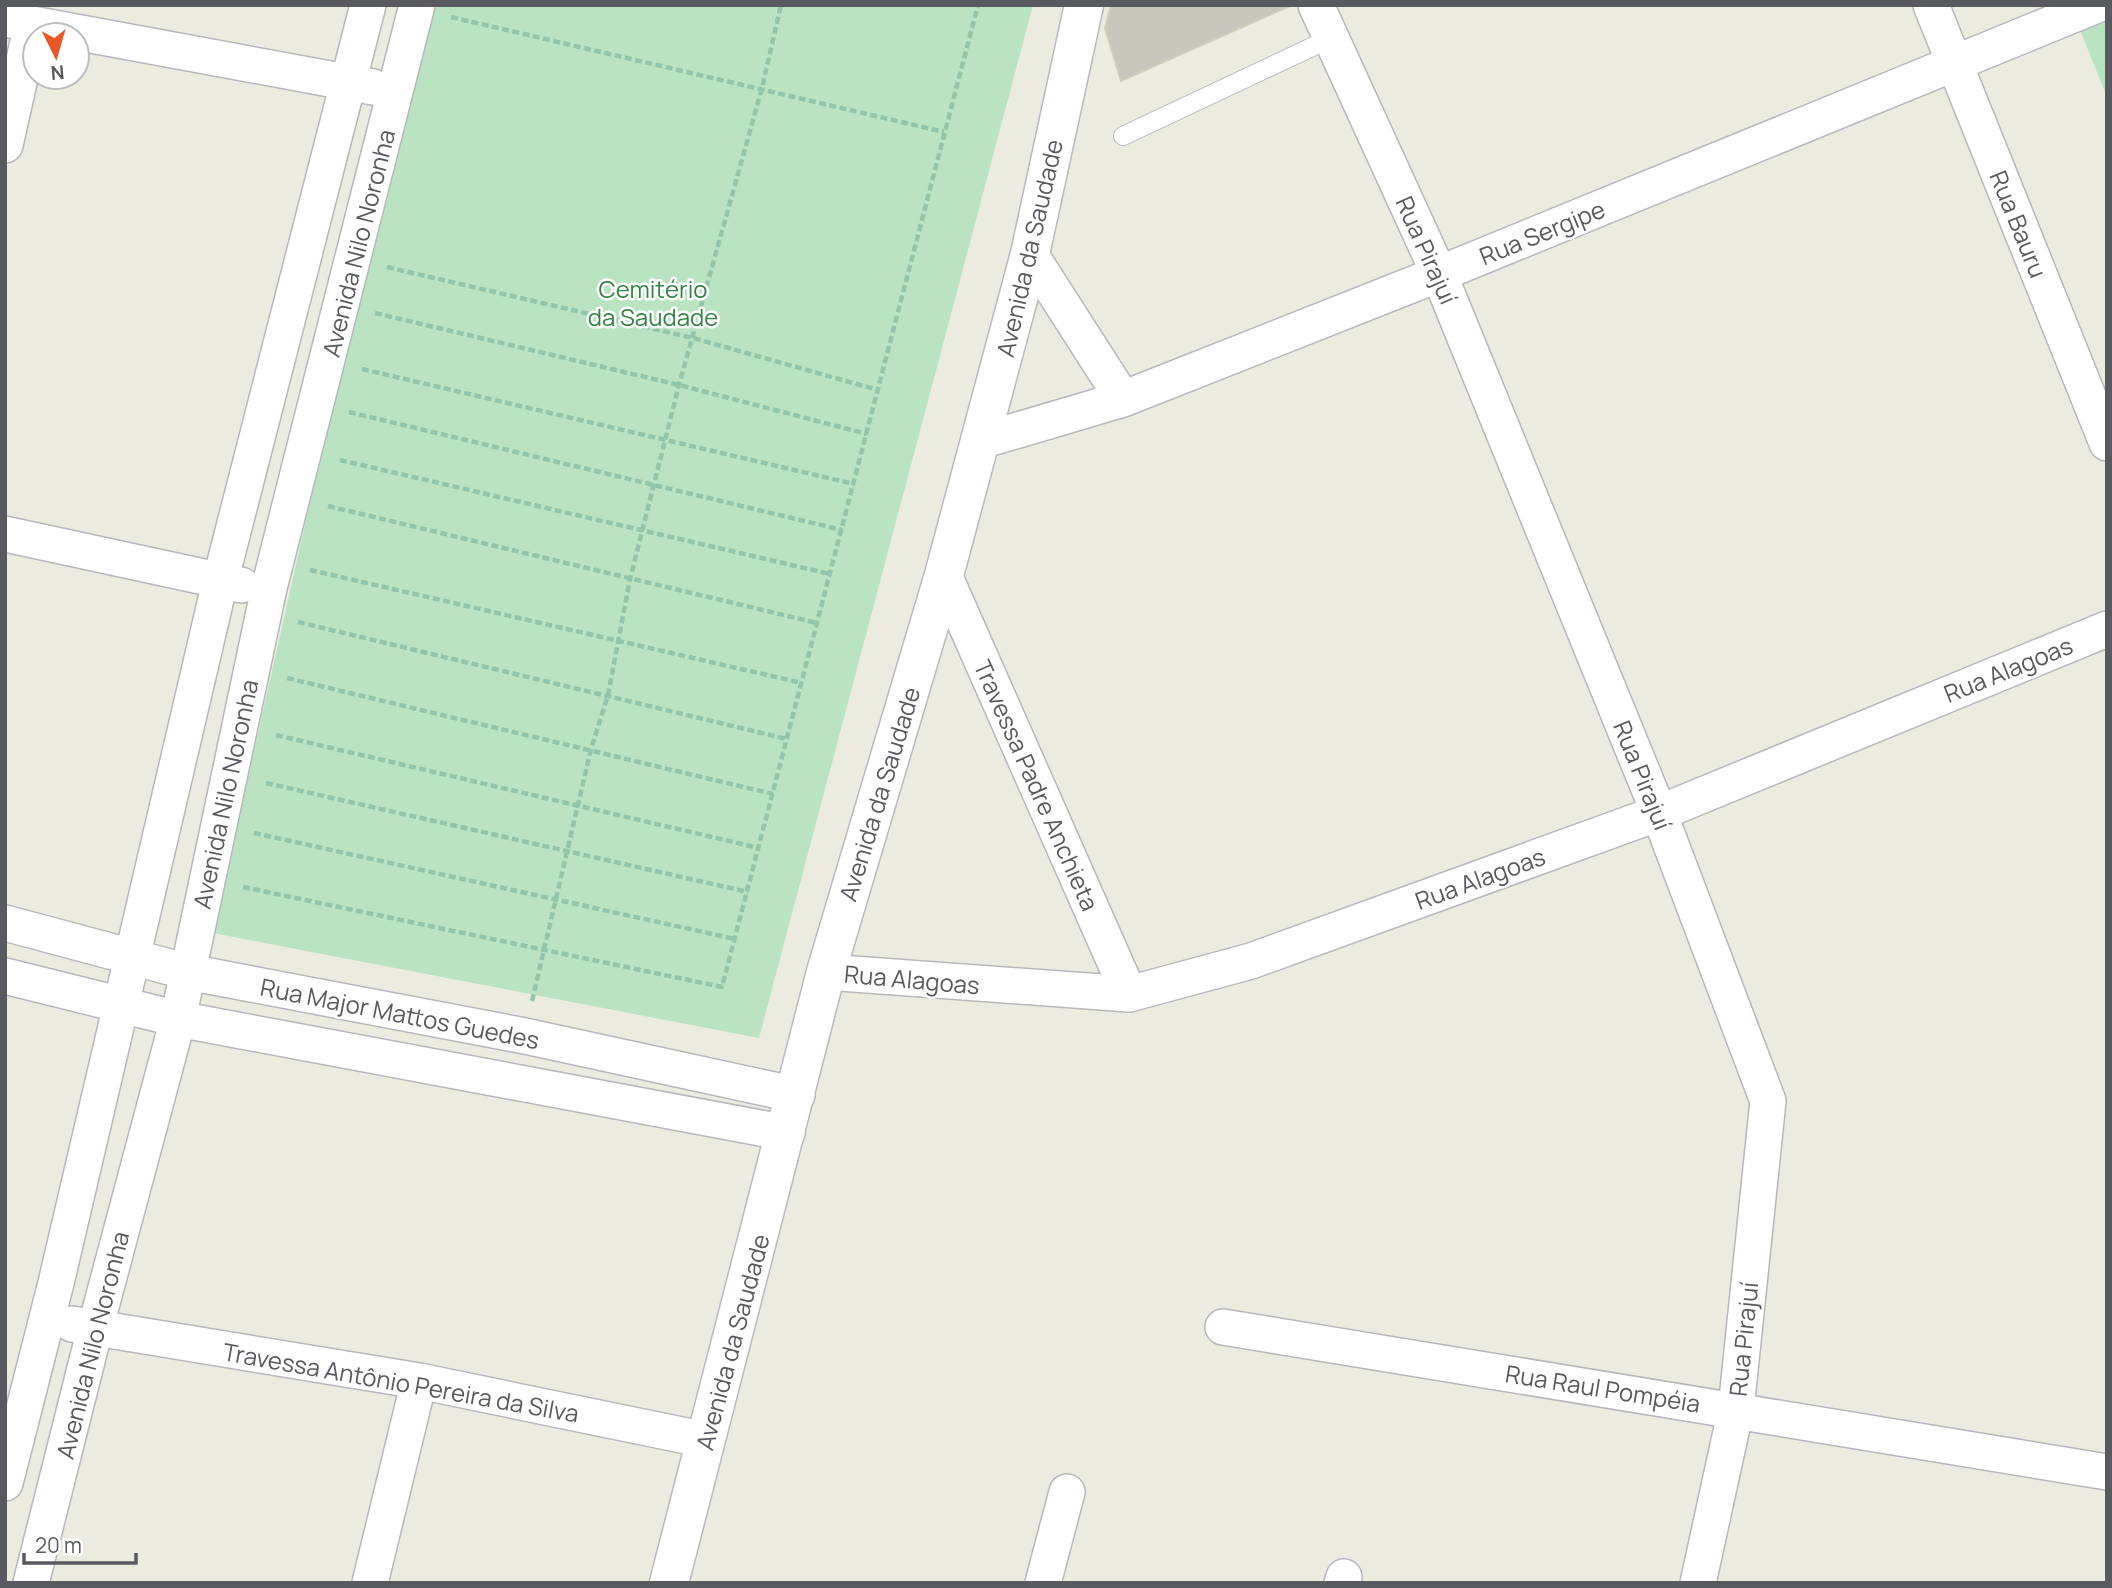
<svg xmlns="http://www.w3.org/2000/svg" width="2112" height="1588" viewBox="0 0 2112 1588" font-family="Manrope,sans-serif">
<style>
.green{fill:#bae4c1}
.building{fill:#c8c7be;stroke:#d0cdbd;stroke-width:2}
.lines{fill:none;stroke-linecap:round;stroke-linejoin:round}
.lane-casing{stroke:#b7b8be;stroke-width:20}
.street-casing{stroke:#b7b8be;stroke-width:38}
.secondary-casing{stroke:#b8bac1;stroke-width:41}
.path{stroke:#93c5aa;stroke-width:4.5;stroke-dasharray:7 3.5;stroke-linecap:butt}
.lane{stroke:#fff;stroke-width:18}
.street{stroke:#fff;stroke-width:35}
.secondary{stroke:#fff;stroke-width:38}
.labels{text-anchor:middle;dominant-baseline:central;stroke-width:5;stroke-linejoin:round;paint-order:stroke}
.street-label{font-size:24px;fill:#585a60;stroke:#fff}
.park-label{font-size:24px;fill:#348345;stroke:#fff}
</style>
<rect width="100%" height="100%" fill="#ebebdf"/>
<path class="green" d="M422,5H1033L759,1038L213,933Z
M2107,19V97L2080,30Z"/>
<path class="building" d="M1111,5H1292L1121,81L1105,28Z"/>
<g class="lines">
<defs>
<path id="lane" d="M1123,136L1331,38"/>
<path id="street" d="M1316,5L1439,274L1659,813L1768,1101L1736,1409L1698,1583
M1931,5L2107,443
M5,19L373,87
M5,145L32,24
M1030,254L1123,399
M981,441L1123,399L1439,274L2097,5
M5,534L241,585
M944,575L1129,994
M5,923L188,972L525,1036L797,1095
M826,972L1129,994L1251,961L1659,813L2107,629
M5,976L178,1019L787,1133
M72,1324L419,1381L706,1440
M1223,1327L2107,1472
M5,1483L56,1283L220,582L368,5
M31,1583L95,1329L178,1019L269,588L417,5
M370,1583L419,1381
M1043,1583L1067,1492
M1342,1583L1344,1577"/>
<path id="secondary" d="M669,1583L826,972L944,575L1030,254L1084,5"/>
</defs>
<use href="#lane" class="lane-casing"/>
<use href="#street" class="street-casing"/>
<use href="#secondary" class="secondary-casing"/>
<path class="path" d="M451,17L944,132
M387,267L693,338L878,390
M375,313L679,385L867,434
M362,369L854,484
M349,412L842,530
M340,460L830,574
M328,506L817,623
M310,570L802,683
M298,622L787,739
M287,678L773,794
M276,735L759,848
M266,783L748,892
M254,833L735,939
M243,887L722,987L978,5
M532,1001L591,749L608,695L630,579L679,385L762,88L781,5"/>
<use href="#lane" class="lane"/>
<use href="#street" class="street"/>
<use href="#secondary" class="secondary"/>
</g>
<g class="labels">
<g class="street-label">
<text transform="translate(2019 224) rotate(68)">Rua Bauru</text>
<text transform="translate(1542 232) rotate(-22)">Rua Sergipe</text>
<text transform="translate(358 243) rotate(-76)">Avenida Nilo Noronha</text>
<text transform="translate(1029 248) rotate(-77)">Avenida da Saudade</text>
<text transform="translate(1427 250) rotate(66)">Rua Pirajuí</text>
<text transform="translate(2008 669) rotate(-22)">Rua Alagoas</text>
<text transform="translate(1643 775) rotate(68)">Rua Pirajuí</text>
<text transform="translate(1037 785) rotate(66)">Travessa Padre Anchieta</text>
<text transform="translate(225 794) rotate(-78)">Avenida Nilo Noronha</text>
<text transform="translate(879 794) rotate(-73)">Avenida da Saudade</text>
<text transform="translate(1480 878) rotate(-20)">Rua Alagoas</text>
<text transform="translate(912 979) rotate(5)">Rua Alagoas</text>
<text transform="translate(400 1013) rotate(11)">Rua Major Mattos Guedes</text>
<text transform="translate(1743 1339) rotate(-84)">Rua Pirajuí</text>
<text transform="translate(732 1342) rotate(-75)">Avenida da Saudade</text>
<text transform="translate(92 1345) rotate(-76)">Avenida Nilo Noronha</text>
<text transform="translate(401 1382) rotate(10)">Travessa Antônio Pereira da Silva</text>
<text transform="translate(1603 1388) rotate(9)">Rua Raul Pompéia</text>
</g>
<g class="park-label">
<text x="653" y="288">Cemitério<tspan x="653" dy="28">da Saudade</tspan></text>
</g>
</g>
<rect width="2112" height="1588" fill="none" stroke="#585a60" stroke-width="14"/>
<g transform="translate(56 56) rotate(175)"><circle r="33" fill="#ffffff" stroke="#bcbdbf" stroke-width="2"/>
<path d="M0-5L12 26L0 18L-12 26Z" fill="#e95727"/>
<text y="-10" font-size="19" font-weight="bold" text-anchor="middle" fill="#585a60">N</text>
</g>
<path d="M24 1553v10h112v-10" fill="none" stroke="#585a60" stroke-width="3.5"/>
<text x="35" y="1553" font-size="21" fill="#585a60" stroke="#ffffff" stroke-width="5" paint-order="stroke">20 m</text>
</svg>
